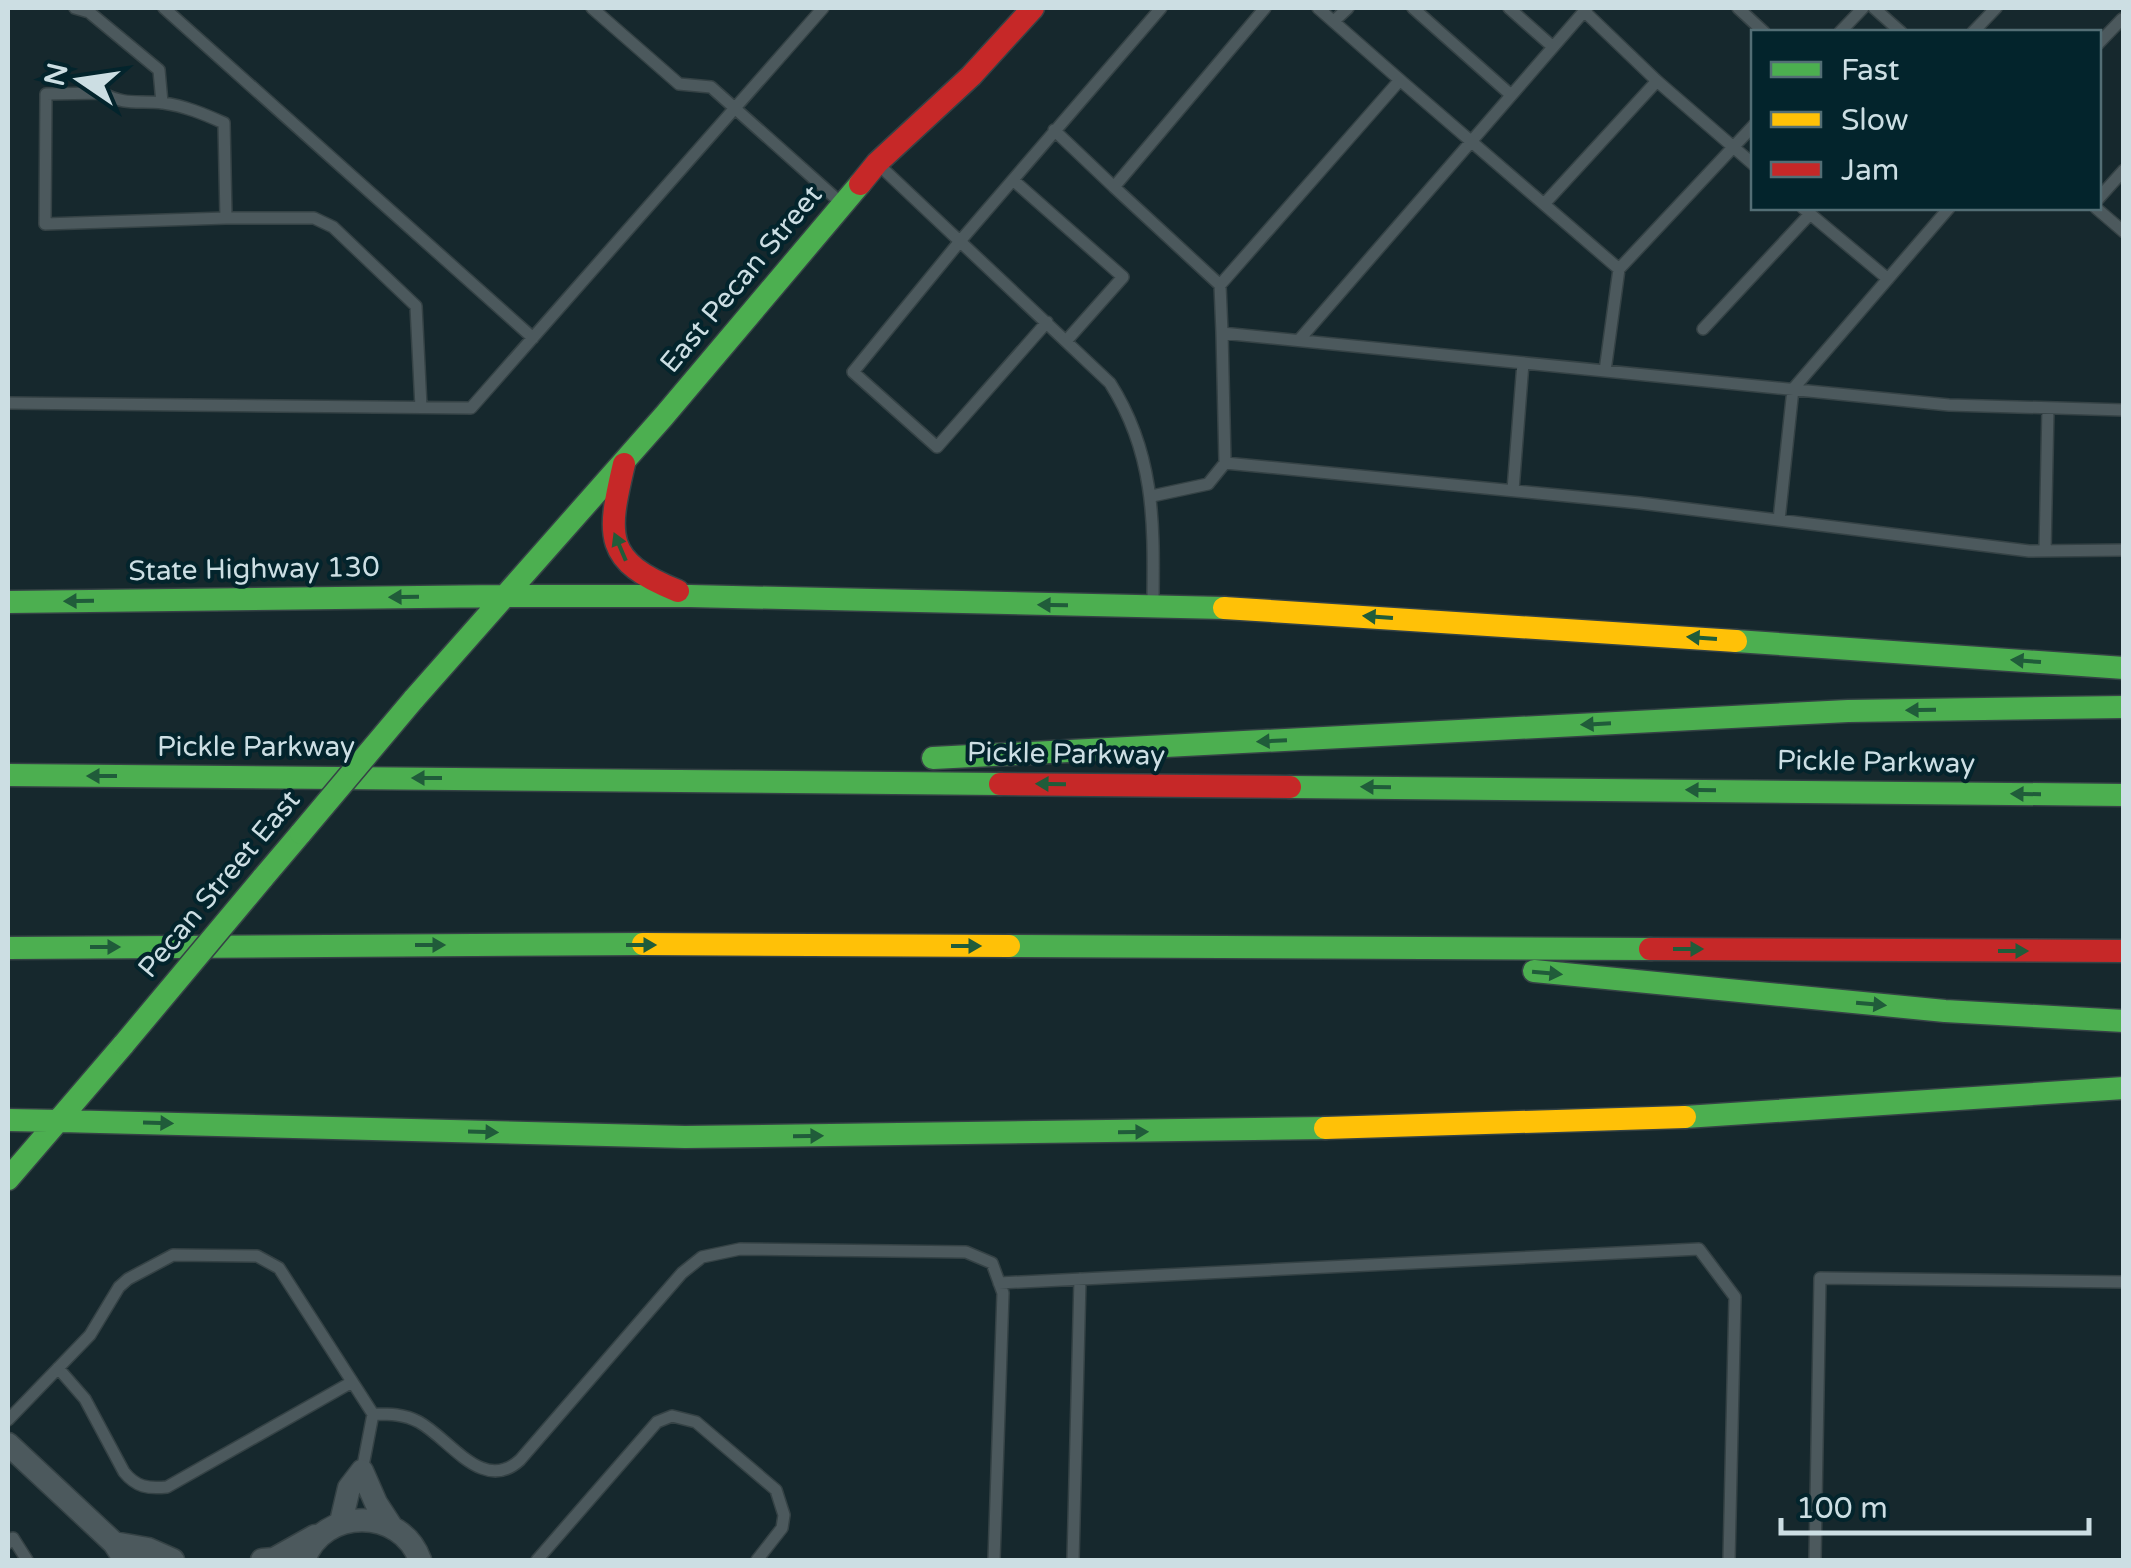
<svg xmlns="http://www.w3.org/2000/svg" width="2131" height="1568" viewBox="0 0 2131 1568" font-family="'Varela Round',sans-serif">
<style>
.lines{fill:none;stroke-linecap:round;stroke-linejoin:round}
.lane-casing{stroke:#354245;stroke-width:14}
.street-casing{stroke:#354245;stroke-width:25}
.fast-casing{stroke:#354245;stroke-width:25}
.slow-casing{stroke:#354245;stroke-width:25}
.jam-casing{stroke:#354245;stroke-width:25}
.lane{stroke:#4c595d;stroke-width:11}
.street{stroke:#4c595d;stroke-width:22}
.fast{stroke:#4caf50;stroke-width:22}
.slow{stroke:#ffc107;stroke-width:22}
.jam{stroke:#c62828;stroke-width:22}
.fast-bridge-casing{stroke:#354245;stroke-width:25;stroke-linecap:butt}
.fast-bridge{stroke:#4caf50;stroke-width:22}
.oneway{fill:#205c3a}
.labels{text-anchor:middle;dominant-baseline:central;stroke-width:8;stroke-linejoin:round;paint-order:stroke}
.street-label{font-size:28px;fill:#ccdee3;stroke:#03242c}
</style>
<rect width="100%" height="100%" fill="#16282d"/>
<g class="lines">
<defs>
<path id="lane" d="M75,8L89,12L159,70L162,103
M164,8L533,338
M592,8L679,84L711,87L840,202
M1413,8L1511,95
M1509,8L1553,47
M1738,8L1764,32
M1874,8L1901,32
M1334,21L1348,8
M1840,32L1863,8
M1973,32L1996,8
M2098,44L2122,19
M1400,80L1619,269L1605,371
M1657,81L1754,165
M102,93C126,106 138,100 163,103C185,106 204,114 224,123L226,218L45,224L46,94Z
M1054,130L1114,187L1265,8
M879,165L1110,383C1154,452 1154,519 1153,598
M1013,180L1123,277L1067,340
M1114,187L1220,285
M2098,199L2124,170
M1544,204L1657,81L1584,11
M1803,208L1888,279
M2096,208L2124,232
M226,218H314L333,227L416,306L421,407
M1619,269L1754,125
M1047,322L937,447L853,372L961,240L1161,8
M1703,329L1810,214
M1222,333L1220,285L1400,80L1318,8
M1299,340L1587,8
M8,403L471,408L823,8
M1225,463L1640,503L2029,551L2124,550
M1513,490L1523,363
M1152,496L1208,484L1225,463L1222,333L1949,405L2124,410
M1779,520L1793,389L1949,208
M2045,551L2048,408
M999,1283L1699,1249L1735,1297L1729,1560
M58,1368L85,1399L124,1472C136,1487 148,1489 167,1487L352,1382
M373,1414C390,1414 404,1414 419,1422C450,1439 483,1494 520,1460L682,1273L702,1257L740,1249L966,1252L992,1263L1003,1293L994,1560
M8,1420L90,1335L119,1287L128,1279L173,1255L257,1256L279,1268L373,1414L362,1471
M8,1543L13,1538L27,1560
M537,1560L657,1422L672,1416L696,1422L776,1490L784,1515L782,1528L757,1560
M1073,1560L1080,1279
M1815,1560L1820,1278L2124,1282"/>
<path id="street" d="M8,1444L114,1543L125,1560
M341,1522L349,1488L362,1471L376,1503L391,1526
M114,1543L148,1549L173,1560
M262,1560L274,1559L315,1536
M304,1560C323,1507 401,1507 420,1560"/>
<path id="fast" d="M502,596H690L1224,608
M8,602L502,596
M1736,641L2124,668
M413,700L664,416L860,184
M933,758L1848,711L2124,707
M8,775L1000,784
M1290,787L2124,795
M262,879L301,833
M1009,946L1650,949
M8,948L643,944
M1534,971L1945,1011L2124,1021
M1685,1117L2124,1088
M8,1120L61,1121
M61,1121L685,1137L1325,1128
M8,1179L124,1044"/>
<path id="slow" d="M1224,608L1736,641
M643,944L1009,946
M1325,1128L1685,1117"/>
<path id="jam" d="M860,184L877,163L971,76L1033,8
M624,464C607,536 603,561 678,591
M1000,784L1290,787
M1650,949L2124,951"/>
</defs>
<use href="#lane" class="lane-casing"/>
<use href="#street" class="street-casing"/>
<use href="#fast" class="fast-casing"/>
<use href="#slow" class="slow-casing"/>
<use href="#jam" class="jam-casing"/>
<use href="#lane" class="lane"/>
<use href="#street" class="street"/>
<use href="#fast" class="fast"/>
<use href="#slow" class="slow"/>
<use href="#jam" class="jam"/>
<defs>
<path id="fast-bridge" d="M301,833L413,700
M124,1044L262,879"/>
</defs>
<use href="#fast-bridge" class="fast-bridge-casing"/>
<use href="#fast-bridge" class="fast-bridge"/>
</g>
<defs><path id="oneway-solid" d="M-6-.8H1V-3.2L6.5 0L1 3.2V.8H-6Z" transform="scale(2.5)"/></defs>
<g class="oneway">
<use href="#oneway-solid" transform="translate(620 547) rotate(-113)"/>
<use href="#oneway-solid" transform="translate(404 597) rotate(179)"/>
<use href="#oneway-solid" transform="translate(79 601) rotate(179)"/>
<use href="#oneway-solid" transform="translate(1053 605) rotate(-179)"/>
<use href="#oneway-solid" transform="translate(1378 617) rotate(-176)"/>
<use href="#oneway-solid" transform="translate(1702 638) rotate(-176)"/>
<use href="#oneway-solid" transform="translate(2026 661) rotate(-176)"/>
<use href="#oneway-solid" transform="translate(1921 710) rotate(179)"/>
<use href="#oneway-solid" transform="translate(1596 724) rotate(177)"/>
<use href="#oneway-solid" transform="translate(1272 741) rotate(177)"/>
<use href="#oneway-solid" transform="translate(102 776) rotate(-180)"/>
<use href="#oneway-solid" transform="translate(427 778) rotate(-180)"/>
<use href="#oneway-solid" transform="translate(1051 784) rotate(-179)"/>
<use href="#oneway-solid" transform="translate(1376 787) rotate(-179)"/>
<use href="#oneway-solid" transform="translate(1701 790) rotate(-179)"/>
<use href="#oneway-solid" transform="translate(2026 794) rotate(-179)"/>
<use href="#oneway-solid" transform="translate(430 945)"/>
<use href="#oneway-solid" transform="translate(641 945)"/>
<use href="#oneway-solid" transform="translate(966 946)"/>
<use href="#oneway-solid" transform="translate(105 947)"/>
<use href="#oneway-solid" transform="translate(1688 949)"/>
<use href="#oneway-solid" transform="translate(2013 951)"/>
<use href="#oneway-solid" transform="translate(1547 973) rotate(5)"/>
<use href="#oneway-solid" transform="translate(1871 1004) rotate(5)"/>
<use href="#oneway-solid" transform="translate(158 1123) rotate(2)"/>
<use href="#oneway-solid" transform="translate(483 1132) rotate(2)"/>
<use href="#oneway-solid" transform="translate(1133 1132) rotate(-1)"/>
<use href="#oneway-solid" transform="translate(808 1136) rotate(-1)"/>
</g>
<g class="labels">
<g class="street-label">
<text transform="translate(741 279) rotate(-50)">East Pecan Street</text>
<text transform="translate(254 569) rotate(-1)">State Highway 130</text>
<text x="256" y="747">Pickle Parkway</text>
<text transform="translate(1066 754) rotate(1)">Pickle Parkway</text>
<text transform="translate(1876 762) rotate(1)">Pickle Parkway</text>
<text transform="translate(219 884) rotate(-50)">Pecan Street East</text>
</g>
</g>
<rect width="2131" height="1568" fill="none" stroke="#ccdee3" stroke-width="20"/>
<rect x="1751" y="30" width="350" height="180" fill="#03242c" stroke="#536e75" stroke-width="2.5"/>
<rect x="1771" y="62" width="50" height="15" fill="#4caf50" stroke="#536e75" stroke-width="2.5"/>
<text x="1841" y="80" font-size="30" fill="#ccdee3">Fast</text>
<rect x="1771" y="112" width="50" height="15" fill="#ffc107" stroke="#536e75" stroke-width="2.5"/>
<text x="1841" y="130" font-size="30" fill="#ccdee3">Slow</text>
<rect x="1771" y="162" width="50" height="15" fill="#c62828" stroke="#536e75" stroke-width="2.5"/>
<text x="1841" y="180" font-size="30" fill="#ccdee3">Jam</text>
<g transform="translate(80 80) rotate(283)" stroke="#03242c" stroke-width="8" paint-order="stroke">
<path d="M0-8L18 38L0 25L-18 38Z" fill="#ccdee3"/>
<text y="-15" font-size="28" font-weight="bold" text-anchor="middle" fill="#ccdee3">N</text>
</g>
<path d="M1781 1518v15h308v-15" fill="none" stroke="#ccdee3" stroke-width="5"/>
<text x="1796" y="1518" font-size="30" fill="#ccdee3" stroke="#03242c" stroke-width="8" paint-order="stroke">100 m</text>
</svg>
